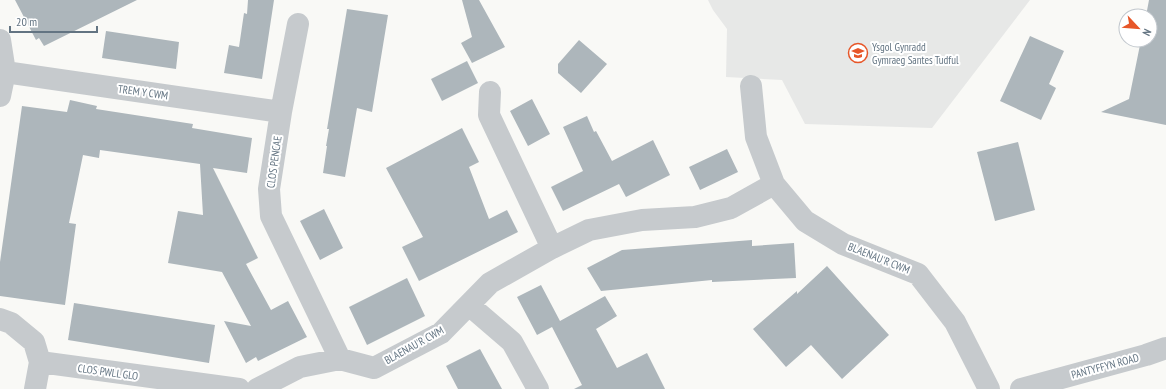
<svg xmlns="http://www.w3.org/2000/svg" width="1166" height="389" viewBox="0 0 1166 389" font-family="'PT Sans Narrow',sans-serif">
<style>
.built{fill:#e7e8e7}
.building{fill:#adb6bb}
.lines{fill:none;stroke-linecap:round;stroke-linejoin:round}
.minor{stroke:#c6cacd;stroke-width:22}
.labels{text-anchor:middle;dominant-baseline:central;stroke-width:4;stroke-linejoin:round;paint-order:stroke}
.poi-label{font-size:11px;fill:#637482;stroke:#fff;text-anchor:start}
.street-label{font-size:11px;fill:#637482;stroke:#fff}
</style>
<rect width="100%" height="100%" fill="#f9f9f6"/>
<path class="built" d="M708,0H1030L932,128L805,124L782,80L726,77L727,29L713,10Z"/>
<path class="building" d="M15,0H137L44,46L39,38L36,40Z
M248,0H274L262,79L224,73L229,45L239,47L244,13L247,14Z
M462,0H479L505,47L472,63L461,43L472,37Z
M1149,0H1166V125L1101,112L1129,99L1141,40H1150V16H1146Z
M347,9L388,15L372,112L357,108L345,177L323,173L327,146H326L329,129H327Z
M106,31L179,42L176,69L102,58Z
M1030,36L1064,51L1049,84L1056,88L1041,120L1000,101Z
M579,40L607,64L581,93L558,73V64Z
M467,61L478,83L442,101L431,79Z
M532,99L550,134L528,146L510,111Z
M70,100L97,106L96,109L193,124L192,128L252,138L247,173L213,168L258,258L246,264L271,310L288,301L307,337L258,361L256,357L246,363L224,321L251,326L222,272L168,263L178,211L203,215L200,164L100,150L99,158L83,155L69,223L76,224L65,305L0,296V262L22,106L67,112Z
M587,116L594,132L596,131L612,161L653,140L670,175L626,197L619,184L563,211L551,187L583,171L563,127Z
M462,128L479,162L469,167L489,219L507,210L518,232L419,281L402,247L423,237L386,168Z
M1018,142L1035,210L995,221L977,152Z
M727,149L738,172L700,190L689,167Z
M324,209L343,248L320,260L300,221Z
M752,240V246L794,243L796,278L712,282V280L601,291L587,268L622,250Z
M827,266L889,335L842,379L811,345L786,367L753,329L797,291V294Z
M407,278L425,316L367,345L349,307Z
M541,285L560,321L605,296L617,316L596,329L617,368L647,353L665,389H574L582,385L552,327L537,335L517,297Z
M74,303L215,325L209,363L68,340Z
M480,349L502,389H458L446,366Z"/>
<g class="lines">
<path class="minor" d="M298,24L281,112L269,189L271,216L340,359
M0,40L5,72L0,96
M5,72L281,112
M751,86L756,137L774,184
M490,92L489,115L552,248
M469,305L512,342L538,389
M0,319L11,323L34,342L40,362
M40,362L239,389
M35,389L40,362
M257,389L300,367L340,359L374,368L441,333L490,283L552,248L589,230L642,220L695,217L731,208L774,184L805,221L843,244L918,274L955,322L989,389
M1021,389L1146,355L1166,348"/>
</g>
<defs>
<symbol id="school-ring" viewBox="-11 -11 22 22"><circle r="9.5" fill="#fff" stroke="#e75628" stroke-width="1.5"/><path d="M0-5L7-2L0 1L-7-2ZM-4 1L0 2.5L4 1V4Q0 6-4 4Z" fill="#e75628"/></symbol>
</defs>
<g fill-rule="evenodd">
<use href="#school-ring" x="847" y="42" width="22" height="22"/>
</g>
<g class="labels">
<g class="poi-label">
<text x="872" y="47">Ysgol Gynradd<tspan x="872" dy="13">Gymraeg Santes Tudful</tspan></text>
</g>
<g class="street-label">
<text transform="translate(143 92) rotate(8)">TREM Y CWM</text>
<text transform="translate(274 162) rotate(-82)">CLOS PENCAE</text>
<text transform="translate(879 258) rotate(22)">BLAENAU'R CWM</text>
<text transform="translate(414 345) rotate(-29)">BLAENAU'R CWM</text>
<text transform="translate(1105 366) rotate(-15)">PANTYFFYN ROAD</text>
<text transform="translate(108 372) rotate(8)">CLOS PWLL GLO</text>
</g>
</g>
<g transform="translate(1138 28) rotate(116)"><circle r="19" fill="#ffffff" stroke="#c1c7cd"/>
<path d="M0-3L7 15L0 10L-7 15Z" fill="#e75628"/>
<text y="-6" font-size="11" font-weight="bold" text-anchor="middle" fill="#637482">N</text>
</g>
<path d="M10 26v6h87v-6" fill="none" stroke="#637482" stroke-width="2"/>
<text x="16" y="26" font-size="12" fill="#637482" stroke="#ffffff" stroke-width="3" paint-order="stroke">20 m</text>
</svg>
